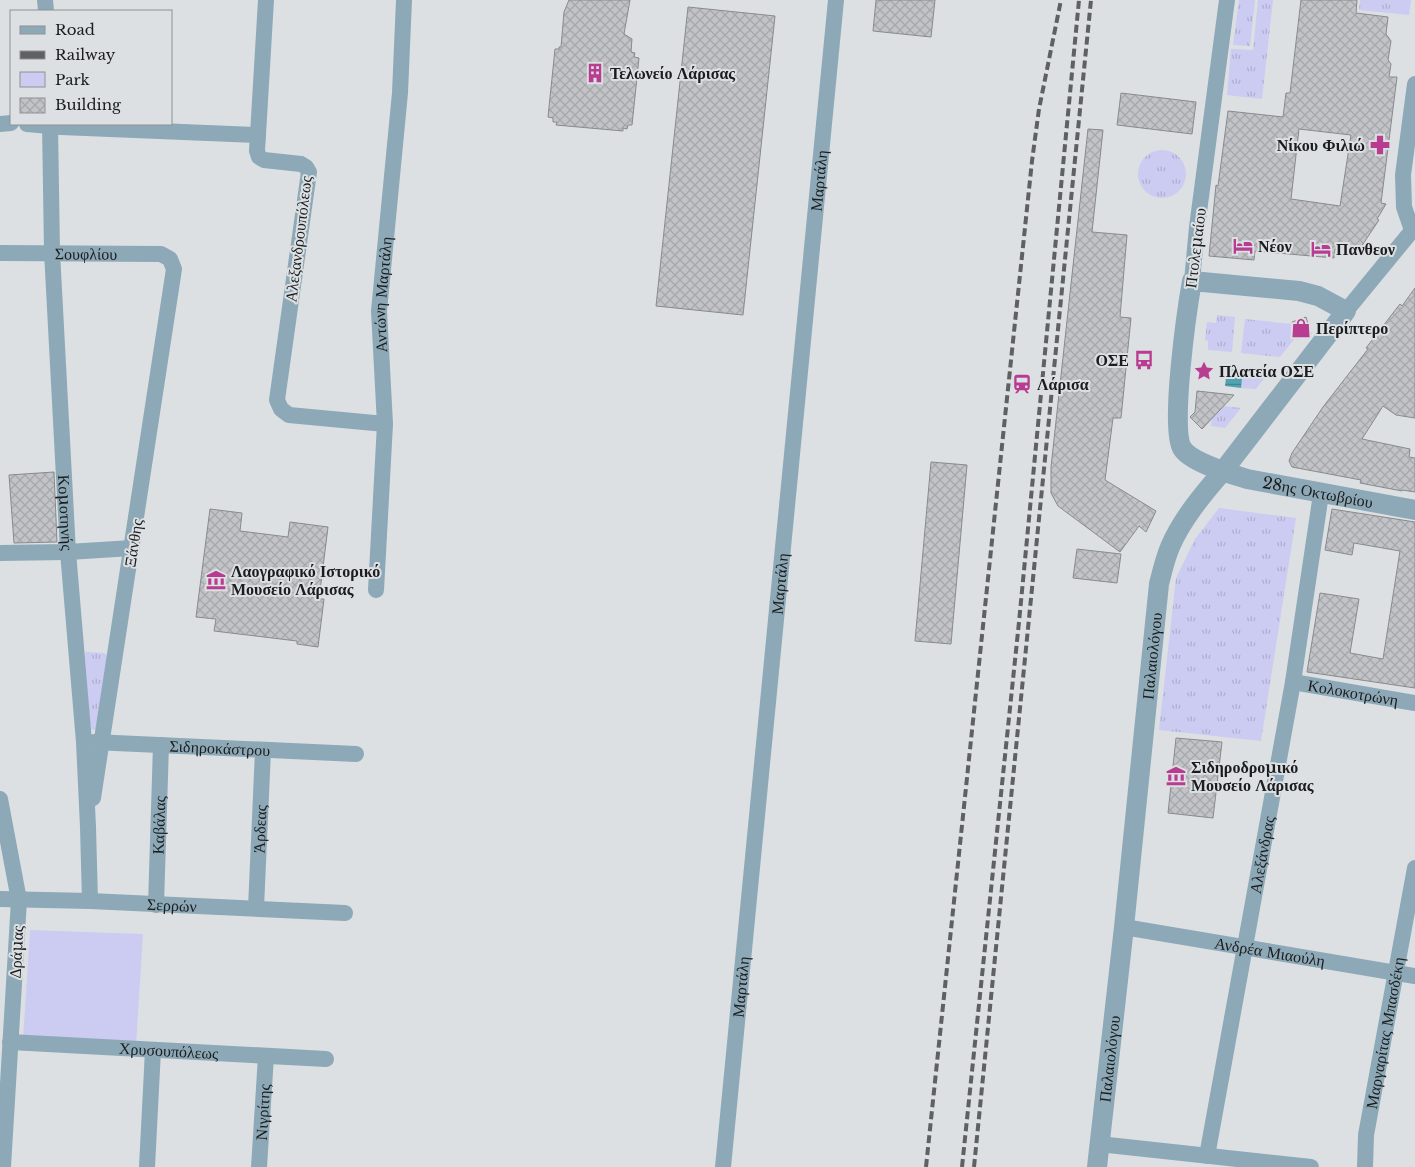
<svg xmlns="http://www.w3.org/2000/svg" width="1415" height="1167" viewBox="0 0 1415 1167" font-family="'Libre Baskerville',serif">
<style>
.grass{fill:url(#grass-tufts)}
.park{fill:#cccbf2}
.water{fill:url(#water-rules)}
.building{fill:url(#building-cross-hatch);stroke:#888a8e;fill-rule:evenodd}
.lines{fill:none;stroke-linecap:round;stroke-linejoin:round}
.minor{stroke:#8da9b7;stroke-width:16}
.tertiary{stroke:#8da9b7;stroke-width:20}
.rail{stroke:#5e6062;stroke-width:4;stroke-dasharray:8 4;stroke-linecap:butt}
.labels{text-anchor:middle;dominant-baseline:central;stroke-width:4;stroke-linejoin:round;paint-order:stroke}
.poi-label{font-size:16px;font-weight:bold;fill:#1b1c1d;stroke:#dce0e3;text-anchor:start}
.street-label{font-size:16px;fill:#1b1c1d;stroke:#dce0e3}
</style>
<defs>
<pattern id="grass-tufts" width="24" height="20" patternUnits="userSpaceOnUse" patternTransform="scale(1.25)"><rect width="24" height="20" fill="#cccbf2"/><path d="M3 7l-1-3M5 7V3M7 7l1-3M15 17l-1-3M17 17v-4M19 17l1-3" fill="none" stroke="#afaecf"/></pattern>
<pattern id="water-rules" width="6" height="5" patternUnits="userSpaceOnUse" patternTransform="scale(1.25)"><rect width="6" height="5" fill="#51a3b2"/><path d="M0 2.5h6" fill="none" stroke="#428490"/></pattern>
<pattern id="building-cross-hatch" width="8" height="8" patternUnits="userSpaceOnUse" patternTransform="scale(1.25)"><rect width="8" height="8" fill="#c2c3c7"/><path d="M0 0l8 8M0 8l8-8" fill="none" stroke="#a6a7aa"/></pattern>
</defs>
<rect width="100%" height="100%" fill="#dce0e3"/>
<path class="grass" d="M1239,0H1255L1250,46L1233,45Z
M1258,0H1273L1262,99L1227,95L1231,49L1253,50Z
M1360,0H1411L1409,15L1359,10Z
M1138 174a24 24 0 1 1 48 0a24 24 0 1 1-48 0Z
M1217,315L1235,317L1232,352L1208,350V341L1205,340L1207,322L1216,323Z
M1245,319L1292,324L1296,337L1280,357L1241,353Z
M1243,370L1268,373L1256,389L1241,388Z
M1198,403L1241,408L1225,428L1211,426L1213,408Z
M1219,508L1296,518L1261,741L1159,730L1176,578L1195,539Z
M86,652L104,653L107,655L96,729L94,730L90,729L85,654Z"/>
<path class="park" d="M30,930L143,934L136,1046L23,1039Z"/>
<path class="water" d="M1227,369L1243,370L1241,388L1225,386Z"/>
<path class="building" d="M569,0H630L624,34L632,39L631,52L635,53L634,57L639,58L632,125H628L627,129L623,128V131L556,125L557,122H553V118L548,117L555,49H559V47H561L564,12Z
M876,0H935L931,37L873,31Z
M1301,0H1357L1356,13L1388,17L1386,34L1391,41L1388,60L1391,64L1389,77H1397L1381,203L1386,204L1377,219L1379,220L1359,250L1335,249L1334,258L1255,251L1254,260L1209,256L1216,185L1218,186L1228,111L1283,117L1286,93H1290ZM1299,129L1351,135L1340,206L1291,199Z
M688,7L775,16L743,315L656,306Z
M1121,93L1196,102L1192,134L1117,125Z
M1088,129L1103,130L1092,232L1127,235L1120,317L1131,318L1121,418H1113L1105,480L1156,511L1146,532L1139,526L1120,552L1058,506L1051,493V467Z
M1415,288V418L1396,415L1383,406L1362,439L1410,449L1409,457L1415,458V492L1402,490V491L1360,483L1361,480L1292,467L1289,461L1292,453L1323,407L1368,349L1366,348L1400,304L1402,306Z
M1306,317L1311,334L1297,339L1292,322Z
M1197,391L1234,395L1202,429L1190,417L1195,412Z
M931,462L967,465L951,644L915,641Z
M54,472L57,542L14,543L9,475Z
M210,509L242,513L240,531L288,537L290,522L328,527L319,599H324L318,647L297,644V641L214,631L216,619L196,617Z
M1332,509L1415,522V688L1307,672L1320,593L1359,599L1350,653L1383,659L1400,551L1354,543L1352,555L1325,550Z
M1077,549L1121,554L1117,583L1073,578Z
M1176,738L1222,742L1213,818L1168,813Z"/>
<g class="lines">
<g class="minor">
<path d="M45,0L46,11"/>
<path d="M266,0L257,151L259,157L264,160L301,164L306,167L309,172L277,400L281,409L289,415L385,424"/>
<path d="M0,124L11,123"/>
<path d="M27,124L61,127L258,135"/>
<path id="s1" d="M50,124L52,252L68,552L84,742L88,827L90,901"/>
<path d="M1412,230L1404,207L1403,175L1415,84"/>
<path id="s2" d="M0,253L161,254L170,259L174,269L93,798"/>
<path d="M1192,281L1197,227L1227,0"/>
<path d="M1346,311L1415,227"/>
<path d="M0,553L68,552L132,548"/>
<path id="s3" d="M376,590L385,424L379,311L400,93L404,0"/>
<path id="s4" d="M1293,682L1415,703"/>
<path id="s5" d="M94,742L356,754"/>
<path d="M0,799L19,900L3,1167"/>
<path id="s6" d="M0,899L90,901L345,913"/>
<path id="s7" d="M156,905L161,745"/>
<path id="s8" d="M256,908L263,750"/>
<path id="s9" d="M1124,927L1415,976"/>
<path id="s10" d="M10,1042L326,1059"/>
<path d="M1099,1144L1311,1167"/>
<path id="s11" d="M1207,1156L1293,682L1321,494"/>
<path d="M147,1167L153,1050"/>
<path id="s12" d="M259,1167L266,1056"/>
<path id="s13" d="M723,1167L836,0"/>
<path id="s14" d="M1365,1167L1366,1135L1415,868"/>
</g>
<path class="tertiary" id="s15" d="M1097,1167L1124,927L1159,584C1162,572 1165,559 1170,547C1182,519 1203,494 1223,471L1346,311L1318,296L1299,291L1192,281C1187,309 1170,428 1182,448C1190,462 1231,474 1247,479L1415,510"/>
<path class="rail" d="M926,1167L1032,161L1039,109L1061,0
M962,1167L1019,622L1079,0
M974,1167L1091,0"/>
</g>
<defs>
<symbol id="building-bare" viewBox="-9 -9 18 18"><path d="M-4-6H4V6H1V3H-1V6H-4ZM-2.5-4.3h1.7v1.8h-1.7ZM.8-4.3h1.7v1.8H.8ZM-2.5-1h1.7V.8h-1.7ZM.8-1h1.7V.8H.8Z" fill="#b83d90" stroke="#dce0e3" stroke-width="2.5" paint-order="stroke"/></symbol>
<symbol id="pharmacy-bare" viewBox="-9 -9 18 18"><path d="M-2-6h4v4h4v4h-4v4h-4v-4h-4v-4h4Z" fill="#b83d90" stroke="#dce0e3" stroke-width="2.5" paint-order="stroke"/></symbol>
<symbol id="hotel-bare" viewBox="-9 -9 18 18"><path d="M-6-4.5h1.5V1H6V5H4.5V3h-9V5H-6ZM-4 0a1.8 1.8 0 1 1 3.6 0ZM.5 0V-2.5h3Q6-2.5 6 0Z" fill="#b83d90" stroke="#dce0e3" stroke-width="2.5" paint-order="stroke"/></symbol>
<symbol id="shop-bare" viewBox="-9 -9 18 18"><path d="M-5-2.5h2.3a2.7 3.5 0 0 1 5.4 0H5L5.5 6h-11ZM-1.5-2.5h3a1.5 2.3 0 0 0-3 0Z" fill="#b83d90" stroke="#dce0e3" stroke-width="2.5" paint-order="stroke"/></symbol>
<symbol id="bus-bare" viewBox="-9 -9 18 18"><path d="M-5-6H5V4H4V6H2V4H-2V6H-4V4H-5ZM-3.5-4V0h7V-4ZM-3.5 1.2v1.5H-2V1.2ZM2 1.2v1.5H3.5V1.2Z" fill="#b83d90" stroke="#dce0e3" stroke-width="2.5" paint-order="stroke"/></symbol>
<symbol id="sight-bare" viewBox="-9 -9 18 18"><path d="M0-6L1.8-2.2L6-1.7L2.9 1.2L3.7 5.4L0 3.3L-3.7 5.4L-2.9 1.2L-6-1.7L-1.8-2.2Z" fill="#b83d90" stroke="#dce0e3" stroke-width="2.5" paint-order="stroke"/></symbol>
<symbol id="station-bare" viewBox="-9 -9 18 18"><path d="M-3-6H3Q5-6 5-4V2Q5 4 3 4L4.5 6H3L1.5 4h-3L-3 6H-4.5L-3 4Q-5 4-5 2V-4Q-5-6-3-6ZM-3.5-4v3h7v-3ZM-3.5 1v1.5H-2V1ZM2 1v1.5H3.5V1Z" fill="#b83d90" stroke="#dce0e3" stroke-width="2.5" paint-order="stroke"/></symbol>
<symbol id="museum-bare" viewBox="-9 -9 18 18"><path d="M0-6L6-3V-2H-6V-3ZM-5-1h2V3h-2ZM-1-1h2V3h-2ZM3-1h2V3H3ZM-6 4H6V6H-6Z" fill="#b83d90" stroke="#dce0e3" stroke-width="2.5" paint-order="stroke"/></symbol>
</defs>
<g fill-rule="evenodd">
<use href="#building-bare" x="581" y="59" width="28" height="28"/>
<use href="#pharmacy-bare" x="1366" y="131" width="28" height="28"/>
<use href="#hotel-bare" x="1229" y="232" width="28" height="28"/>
<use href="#hotel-bare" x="1307" y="235" width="28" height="28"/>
<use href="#shop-bare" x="1287" y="314" width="28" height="28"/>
<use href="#bus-bare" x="1130" y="346" width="28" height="28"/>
<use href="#sight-bare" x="1190" y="357" width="28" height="28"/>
<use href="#station-bare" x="1008" y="370" width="28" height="28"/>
<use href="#museum-bare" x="202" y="566" width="28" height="28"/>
<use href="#museum-bare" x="1162" y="762" width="28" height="28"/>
</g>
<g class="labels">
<g class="poi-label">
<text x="610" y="73">Τελωνείο Λάρισας</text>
<text x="1365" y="145" text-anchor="end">Νίκου Φιλιώ</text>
<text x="1258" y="246">Νέον</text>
<text x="1336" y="249">Πανθεον</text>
<text x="1316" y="328">Περίπτερο</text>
<text x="1129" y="360" text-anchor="end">ΟΣΕ</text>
<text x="1219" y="371">Πλατεία ΟΣΕ</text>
<text x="1037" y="384">Λάρισα</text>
<text x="231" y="571">Λαογραφικό Ιστορικό<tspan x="231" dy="18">Μουσείο Λάρισας</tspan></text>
<text x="1191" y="767">Σιδηροδρομικό<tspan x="1191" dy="18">Μουσείο Λάρισας</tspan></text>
</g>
<g class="street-label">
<text stroke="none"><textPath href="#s13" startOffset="991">Μαρτάλη</textPath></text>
<text transform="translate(298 239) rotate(-83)">Αλεξανδρουπόλεως</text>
<text transform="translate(1195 248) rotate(-83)">Πτολεμαίου</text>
<text stroke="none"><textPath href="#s2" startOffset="86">Σουφλίου</textPath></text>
<text stroke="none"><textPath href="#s3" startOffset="296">Αντώνη Μαρτάλη</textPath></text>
<text stroke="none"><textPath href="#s15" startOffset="1392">28ης Οκτωβρίου</textPath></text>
<text stroke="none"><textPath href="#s1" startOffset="389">Κομοτηνής</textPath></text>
<text transform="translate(133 543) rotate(-81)">Ξάνθης</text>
<text stroke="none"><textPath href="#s13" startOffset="586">Μαρτάλη</textPath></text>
<text stroke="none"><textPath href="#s15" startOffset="514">Παλαιολόγου</textPath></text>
<text stroke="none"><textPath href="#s4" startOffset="61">Κολοκοτρώνη</textPath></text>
<text stroke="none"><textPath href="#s5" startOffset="126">Σιδηροκάστρου</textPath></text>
<text stroke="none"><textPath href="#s7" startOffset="80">Καβάλας</textPath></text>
<text stroke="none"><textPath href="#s8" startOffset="79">Άρδεας</textPath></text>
<text stroke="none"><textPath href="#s11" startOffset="306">Αλεξάνδρας</textPath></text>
<text stroke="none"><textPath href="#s6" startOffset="172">Σερρών</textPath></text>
<text stroke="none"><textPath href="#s9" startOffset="148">Ανδρέα Μιαούλη</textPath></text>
<text transform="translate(16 952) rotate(-87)">Δράμας</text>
<text stroke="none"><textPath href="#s13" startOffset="181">Μαρτάλη</textPath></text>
<text stroke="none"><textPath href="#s14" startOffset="136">Μαργαρίτας Μπασδέκη</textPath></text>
<text stroke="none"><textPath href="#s10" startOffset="159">Χρυσουπόλεως</textPath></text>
<text stroke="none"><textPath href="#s15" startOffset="109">Παλαιολόγου</textPath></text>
<text stroke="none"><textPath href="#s12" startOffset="55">Νιγρίτης</textPath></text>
</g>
</g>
<rect x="10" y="10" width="162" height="115" fill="#dce0e3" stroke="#8f9294"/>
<rect x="20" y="26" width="25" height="8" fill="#8da9b7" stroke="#8f9294"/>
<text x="55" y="35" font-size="15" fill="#1b1c1d">Road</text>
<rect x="20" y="51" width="25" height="8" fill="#5e6062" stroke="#8f9294"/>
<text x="55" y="60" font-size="15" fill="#1b1c1d">Railway</text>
<rect x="20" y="72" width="25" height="15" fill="#cccbf2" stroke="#8f9294"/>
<text x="55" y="85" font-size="15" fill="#1b1c1d">Park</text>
<rect x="20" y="98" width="25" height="15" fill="url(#building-cross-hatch)" stroke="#8f9294"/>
<text x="55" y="110" font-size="15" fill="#1b1c1d">Building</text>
</svg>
